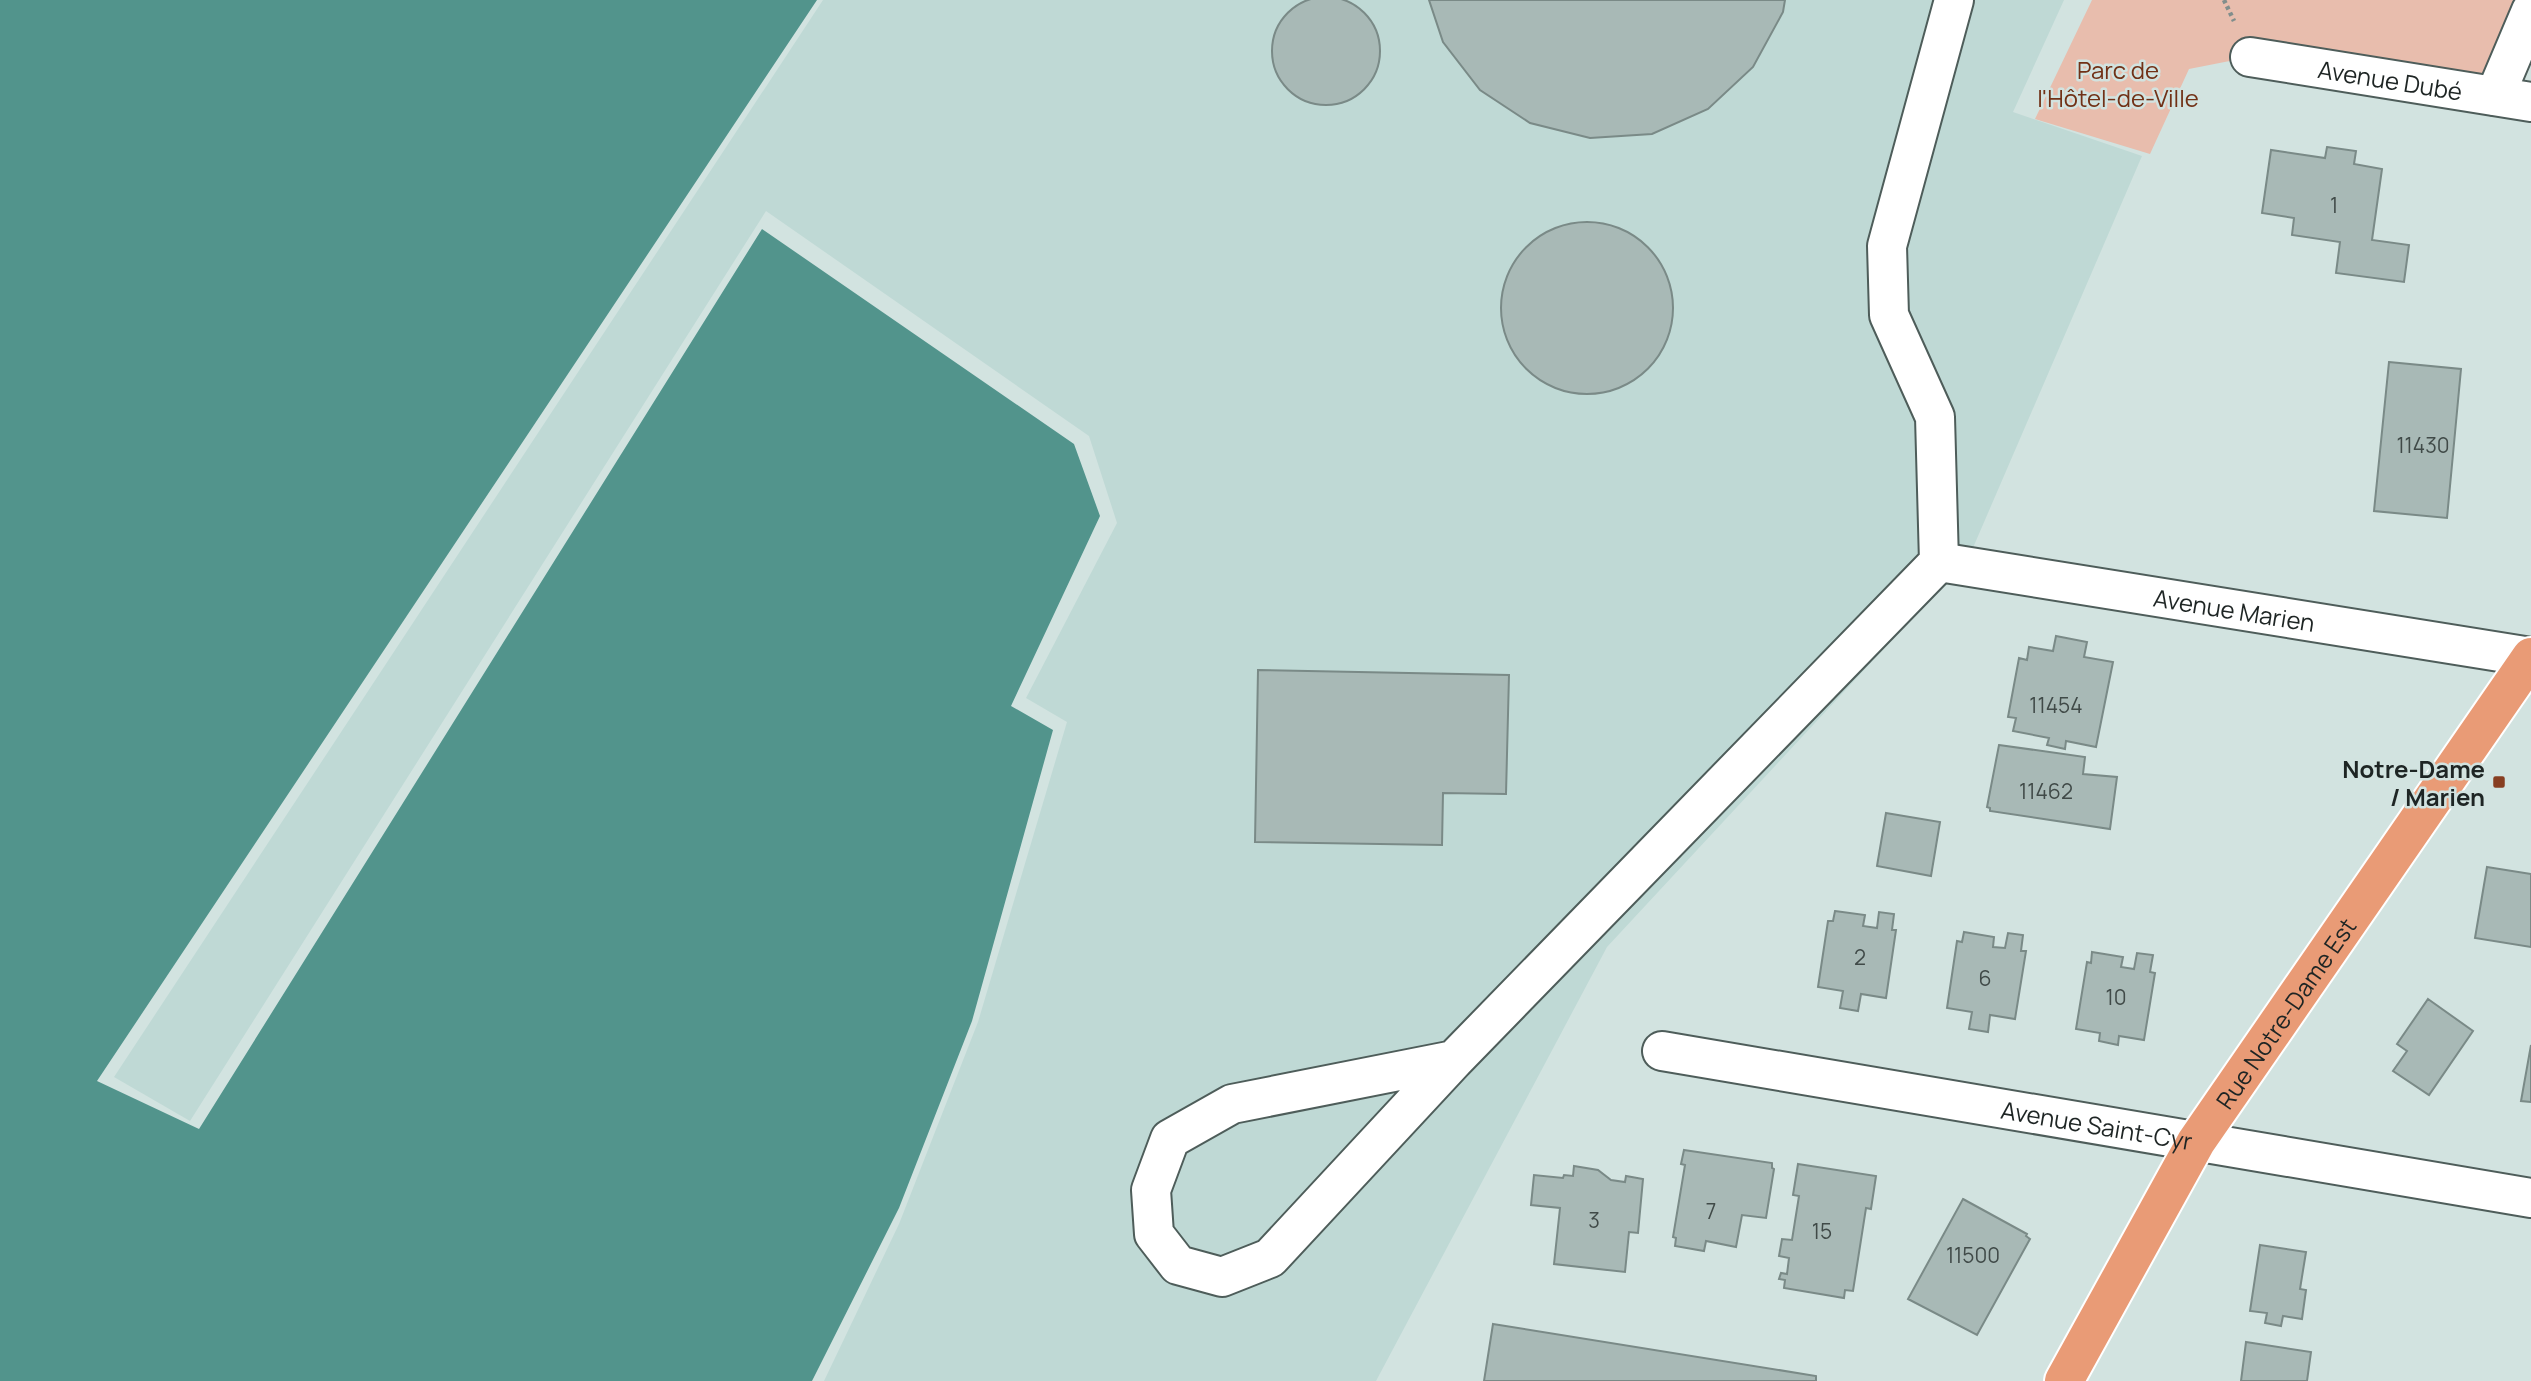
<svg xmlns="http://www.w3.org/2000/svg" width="2531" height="1381" viewBox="0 0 2531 1381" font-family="Manrope,sans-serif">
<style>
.built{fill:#bfd9d5}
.green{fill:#e8bdad}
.water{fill:#52948c}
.building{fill:#a8b9b6;stroke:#7a8a87;stroke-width:2}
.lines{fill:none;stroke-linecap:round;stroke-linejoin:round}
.minor-casing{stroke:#4e5d5a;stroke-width:42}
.major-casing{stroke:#fff;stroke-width:42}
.path{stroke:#818e8c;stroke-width:4.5;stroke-dasharray:3.5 3.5;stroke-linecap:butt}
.minor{stroke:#fff;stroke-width:38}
.major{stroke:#e99b76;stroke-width:38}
.poi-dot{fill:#873e21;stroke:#d2e3e0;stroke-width:2.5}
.labels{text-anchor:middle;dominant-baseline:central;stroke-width:5;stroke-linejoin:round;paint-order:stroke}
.number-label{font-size:21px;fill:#404a48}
.park-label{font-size:24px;fill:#713116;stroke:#d2e3e0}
.street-label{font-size:24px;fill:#1e2524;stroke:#d2e3e0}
.poi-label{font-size:24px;font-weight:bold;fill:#1e2524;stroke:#d2e3e0;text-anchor:end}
</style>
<rect width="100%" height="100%" fill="#d2e3e0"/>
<path class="built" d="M823,0H2064L2013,112L2142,156L1969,557L1607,947L1376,1381H824L899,1224L978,1022L1067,722L1026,698L1117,523L1089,436L766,211L190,1121L114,1077Z"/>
<path class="green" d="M2092,0H2531L2495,96L2250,57L2189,69L2150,154L2035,119Z"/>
<path class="water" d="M0,0H817L97,1081L199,1129L762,229L1074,444L1100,516L1011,706L1053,730L972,1021L899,1208L812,1381H0Z"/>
<path class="building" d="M1272 51a54 54 0 1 1 108 0a54 54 0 1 1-108 0Z
M1429,0H1785L1783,12L1753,67L1708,109L1652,134L1590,138L1530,123L1480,90L1443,42Z
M2327,147L2356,151L2354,164L2382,169L2372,240L2409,245L2404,282L2336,273L2340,242L2292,235L2294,218L2262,213L2271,150L2325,158Z
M1501 308a86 86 0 1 1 172 0a86 86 0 1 1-172 0Z
M2389,362L2461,369L2447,518L2374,511Z
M2056,636L2087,642L2084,657L2113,662L2096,747L2066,741L2065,749L2047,745L2049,738L2013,731L2016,718L2008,717L2019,658L2027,660L2029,647L2053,651Z
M1258,670L1509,675L1506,794L1443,793L1442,845L1255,842Z
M1999,745L2085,757L2083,774L2117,777L2110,829L1990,811V808L1987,807Z
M1886,813L1940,822L1931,876L1877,866Z
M2487,867L2531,874V947L2475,938Z
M1835,911L1865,915L1863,926L1877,928L1879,912L1894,914L1892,930H1896L1886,998L1861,994L1858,1011L1840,1008L1843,991L1818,987L1828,921H1833Z
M1964,932L1994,937L1993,947L2005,948L2008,933L2023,935L2021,951H2026L2015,1019L1990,1015L1988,1032L1969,1029L1972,1012L1947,1008L1957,941L1962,942Z
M2092,952L2123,957L2121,967L2134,969L2137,953L2153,955L2150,972L2155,973L2144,1040L2119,1036L2118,1045L2099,1041L2100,1033L2076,1029L2087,962L2091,963Z
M2428,999L2473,1031L2429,1095L2393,1071L2407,1051L2397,1044Z
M2531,1045V1102L2521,1101Z
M1684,1150L1772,1163V1168L1774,1169L1766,1218L1742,1215L1736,1247L1706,1241L1704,1251L1675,1246L1676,1238L1673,1237L1685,1165L1681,1164Z
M1798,1164L1876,1176L1871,1209L1866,1208L1853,1291L1845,1290L1844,1298L1784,1288L1785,1280L1779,1279L1781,1273L1787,1274L1789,1258L1779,1256L1782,1239L1792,1240L1799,1196L1793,1195Z
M1574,1166L1598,1170L1611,1180L1625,1182L1626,1176L1643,1179L1638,1233L1629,1232L1625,1272L1554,1264L1560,1208L1531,1205L1534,1175L1563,1178L1564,1175L1573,1176Z
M1963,1199L2027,1234L2026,1236L2030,1239L1977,1335L1908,1299Z
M2260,1245L2306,1252L2300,1289L2306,1290L2302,1319L2283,1316L2281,1326L2265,1323L2267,1313L2250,1311Z
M1493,1324L1816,1376V1381H1484Z
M2246,1342L2311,1352L2307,1381H2241Z"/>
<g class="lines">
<defs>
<g id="minor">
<path id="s1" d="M2250,57L2531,102"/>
<path d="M2495,96L2531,11"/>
<path id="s2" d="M1939,562L2531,657"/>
<path id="s3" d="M1662,1051L2531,1198"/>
<path d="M1454,1060L1232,1104L1170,1139L1151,1190L1154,1234L1178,1265L1222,1277L1270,1258L1454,1060L1939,562L1935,417L1889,315L1887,246L1954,0"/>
</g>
<g id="major">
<path id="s4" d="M2064,1381L2196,1142L2531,657"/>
</g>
</defs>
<use href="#minor" class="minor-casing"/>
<use href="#major" class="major-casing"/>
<path class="path" d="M2224,0L2234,21"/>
<use href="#minor" class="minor"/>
<use href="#major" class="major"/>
</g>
<rect class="poi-dot" x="2492" y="775" width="14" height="14" rx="3.5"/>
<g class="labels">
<g class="number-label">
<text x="2334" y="205">1</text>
<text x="2423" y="445">11430</text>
<text x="2056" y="705">11454</text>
<text x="2046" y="791">11462</text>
<text x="1860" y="957">2</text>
<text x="1985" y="978">6</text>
<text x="2116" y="997">10</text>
<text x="1711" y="1211">7</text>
<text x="1594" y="1220">3</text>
<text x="1822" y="1231">15</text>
<text x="1973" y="1255">11500</text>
</g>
<g class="park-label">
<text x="2118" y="69">Parc de<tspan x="2118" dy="28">l'Hôtel-de-Ville</tspan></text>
</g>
<g class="street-label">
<text stroke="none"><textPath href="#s1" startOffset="142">Avenue Dubé</textPath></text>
<text stroke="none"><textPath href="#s2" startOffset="299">Avenue Marien</textPath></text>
<text stroke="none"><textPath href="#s4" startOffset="430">Rue Notre-Dame Est</textPath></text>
<text stroke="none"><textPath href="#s3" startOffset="441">Avenue Saint-Cyr</textPath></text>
</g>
<g class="poi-label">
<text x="2485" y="768">Notre-Dame<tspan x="2485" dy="28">/ Marien</tspan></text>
</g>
</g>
</svg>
